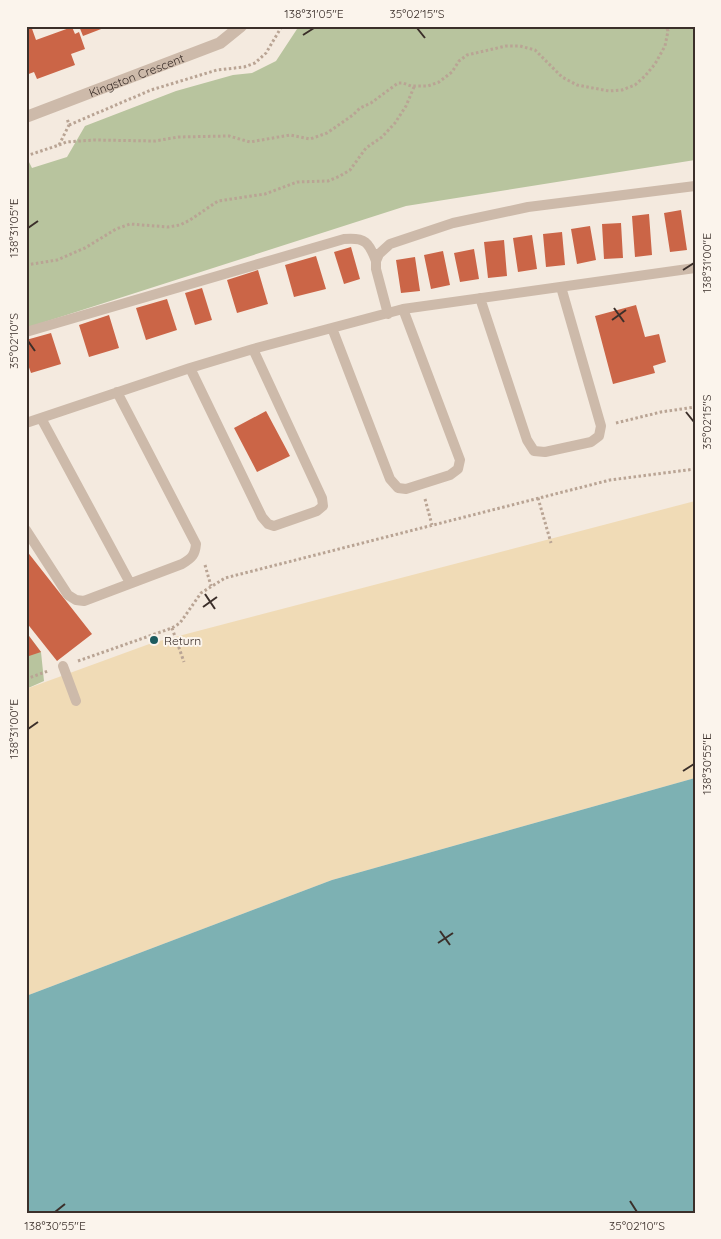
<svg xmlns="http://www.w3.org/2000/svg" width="721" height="1239" viewBox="0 0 721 1239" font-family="Quicksand,sans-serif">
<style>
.green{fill:#b8c49e}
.sand{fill:#f0dbb6}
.water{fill:#7db1b3}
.building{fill:#cb6547}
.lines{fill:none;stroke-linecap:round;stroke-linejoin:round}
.path{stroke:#b9a494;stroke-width:3;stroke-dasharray:2.5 2.5;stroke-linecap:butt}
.lane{stroke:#cdbaaa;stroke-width:10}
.street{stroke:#cdbaaa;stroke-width:12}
.ticks{fill:none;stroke:#3b2f2a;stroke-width:2}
.poi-dot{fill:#1d5b5e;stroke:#fbf4ec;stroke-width:2}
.labels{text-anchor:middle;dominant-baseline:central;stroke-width:4;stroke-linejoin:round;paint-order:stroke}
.street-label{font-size:12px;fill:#3b2f2a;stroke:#fbf4ec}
.poi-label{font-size:12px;fill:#3b2f2a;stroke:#fbf4ec;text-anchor:start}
.neatline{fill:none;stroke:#3b2f2a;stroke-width:2}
.ticks-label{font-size:12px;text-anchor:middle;fill:#3b2f2a}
</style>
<rect width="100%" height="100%" fill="#f4eadf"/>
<path class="green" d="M299,26H695V160L406,206L26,328V156L32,168L67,157L85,126L176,91L233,75L252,73L276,61Z
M26,632L41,652L44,681L26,689Z"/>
<path class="sand" d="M695,501V778L332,880L26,996V689L152,643Z"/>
<path class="water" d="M695,778V1213H26V996L332,880Z"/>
<path class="building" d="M26,26H31L36,40L72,27L75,34L79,32L85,49L71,54L75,65L37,79L34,72L26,75Z
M79,26H109L83,36Z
M681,210L687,250L670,252L664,213Z
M649,214L652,255L635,257L632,216Z
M621,223L623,258L604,259L602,224Z
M590,226L596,260L577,264L571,229Z
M562,232L565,265L546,267L543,234Z
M532,235L537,269L518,272L513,238Z
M504,240L507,276L488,278L484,242Z
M351,247L360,279L344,284L334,252Z
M474,249L479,279L460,282L454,253Z
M443,251L450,285L431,289L424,255Z
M316,256L326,289L294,297L285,265Z
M415,257L420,291L401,293L396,260Z
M258,270L268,304L237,313L227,280Z
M202,288L212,320L195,325L185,293Z
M167,299L177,330L146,340L136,308Z
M636,305L645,337L659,334L666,362L653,366L655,373L613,384L595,316Z
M109,315L119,348L89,357L79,325Z
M51,333L61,364L31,373L26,359V340Z
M266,411L290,456L257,472L234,428Z
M26,550L92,634L57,661L26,622Z
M26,632L41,652L26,657Z"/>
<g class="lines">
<path class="path" d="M69,125L151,90L217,70L244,67L255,63L266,53L282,26
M59,145L66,142L94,140L155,141L178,137L229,136L250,142L290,135L310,139L327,133L353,115L360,108L371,103L398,83H403L411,86H428L439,82L452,72L459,61L467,55L506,46H520L535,50L562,77L577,85L609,91L622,90L635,85L645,76L655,64L665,46L668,31L666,26
M26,156L59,145L69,125L67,118
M26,265L57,260L85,248L116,229L130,224L168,227L180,225L190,220L218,201L265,194L297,182L328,181L340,176L350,170L366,148L382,137L395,123L406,106L414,87
M616,423L661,412L695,407
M538,498L551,543
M425,499L432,525
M205,565L211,586
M172,628L184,662
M78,661L172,628L180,623L201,593L225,578L610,480L695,469
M26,679L48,671"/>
<path class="lane" d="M480,298L527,440L534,451L545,452L591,442L599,436L601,426L561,287
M388,314L376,269V261L379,254L390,244L453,223L528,207L695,186
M332,328L390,479L398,488L406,489L450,475L458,469L460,460L403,309
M26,332L344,239C365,237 369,242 376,261
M190,368L262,517L268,524L274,526L317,511L323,506L322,498L253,349
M41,418L130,583
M26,423L190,368L253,349L403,309L695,268
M26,530L68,595L76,600L84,601L182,564C192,558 195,555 196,544L117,392
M63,666L76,701"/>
<path class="street" id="s1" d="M26,117L220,43L241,26"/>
</g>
<path class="ticks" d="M417,28L425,38M303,35L314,28M28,228L38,221M683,270L694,263M614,308L624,322M612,320L626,310M28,341L35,351M686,412L694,422M205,594L215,609M203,607L217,597M28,729L38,722M683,771L694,764M440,931L450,945M438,943L453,933M630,1201L637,1212M55,1212L65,1204"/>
<circle class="poi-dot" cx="154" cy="640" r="5"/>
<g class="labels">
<g class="street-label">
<text stroke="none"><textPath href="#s1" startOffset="118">Kingston Crescent</textPath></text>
</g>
<g class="poi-label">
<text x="164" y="640">Return</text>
</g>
</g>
<rect width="721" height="1239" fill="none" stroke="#fbf4ec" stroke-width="55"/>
<rect x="28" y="28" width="666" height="1184" class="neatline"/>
<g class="ticks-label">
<text x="314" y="18">138°31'05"E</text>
<text x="417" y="18">35°02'15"S</text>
<text transform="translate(14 228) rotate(-90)" y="4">138°31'05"E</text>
<text transform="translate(707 263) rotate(-90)" y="4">138°31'00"E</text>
<text transform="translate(14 341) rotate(-90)" y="4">35°02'10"S</text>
<text transform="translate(707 422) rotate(-90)" y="4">35°02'15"S</text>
<text transform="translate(14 729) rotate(-90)" y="4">138°31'00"E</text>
<text transform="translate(707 764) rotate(-90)" y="4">138°30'55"E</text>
<text x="55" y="1230">138°30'55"E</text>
<text x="637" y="1230">35°02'10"S</text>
</g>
</svg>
